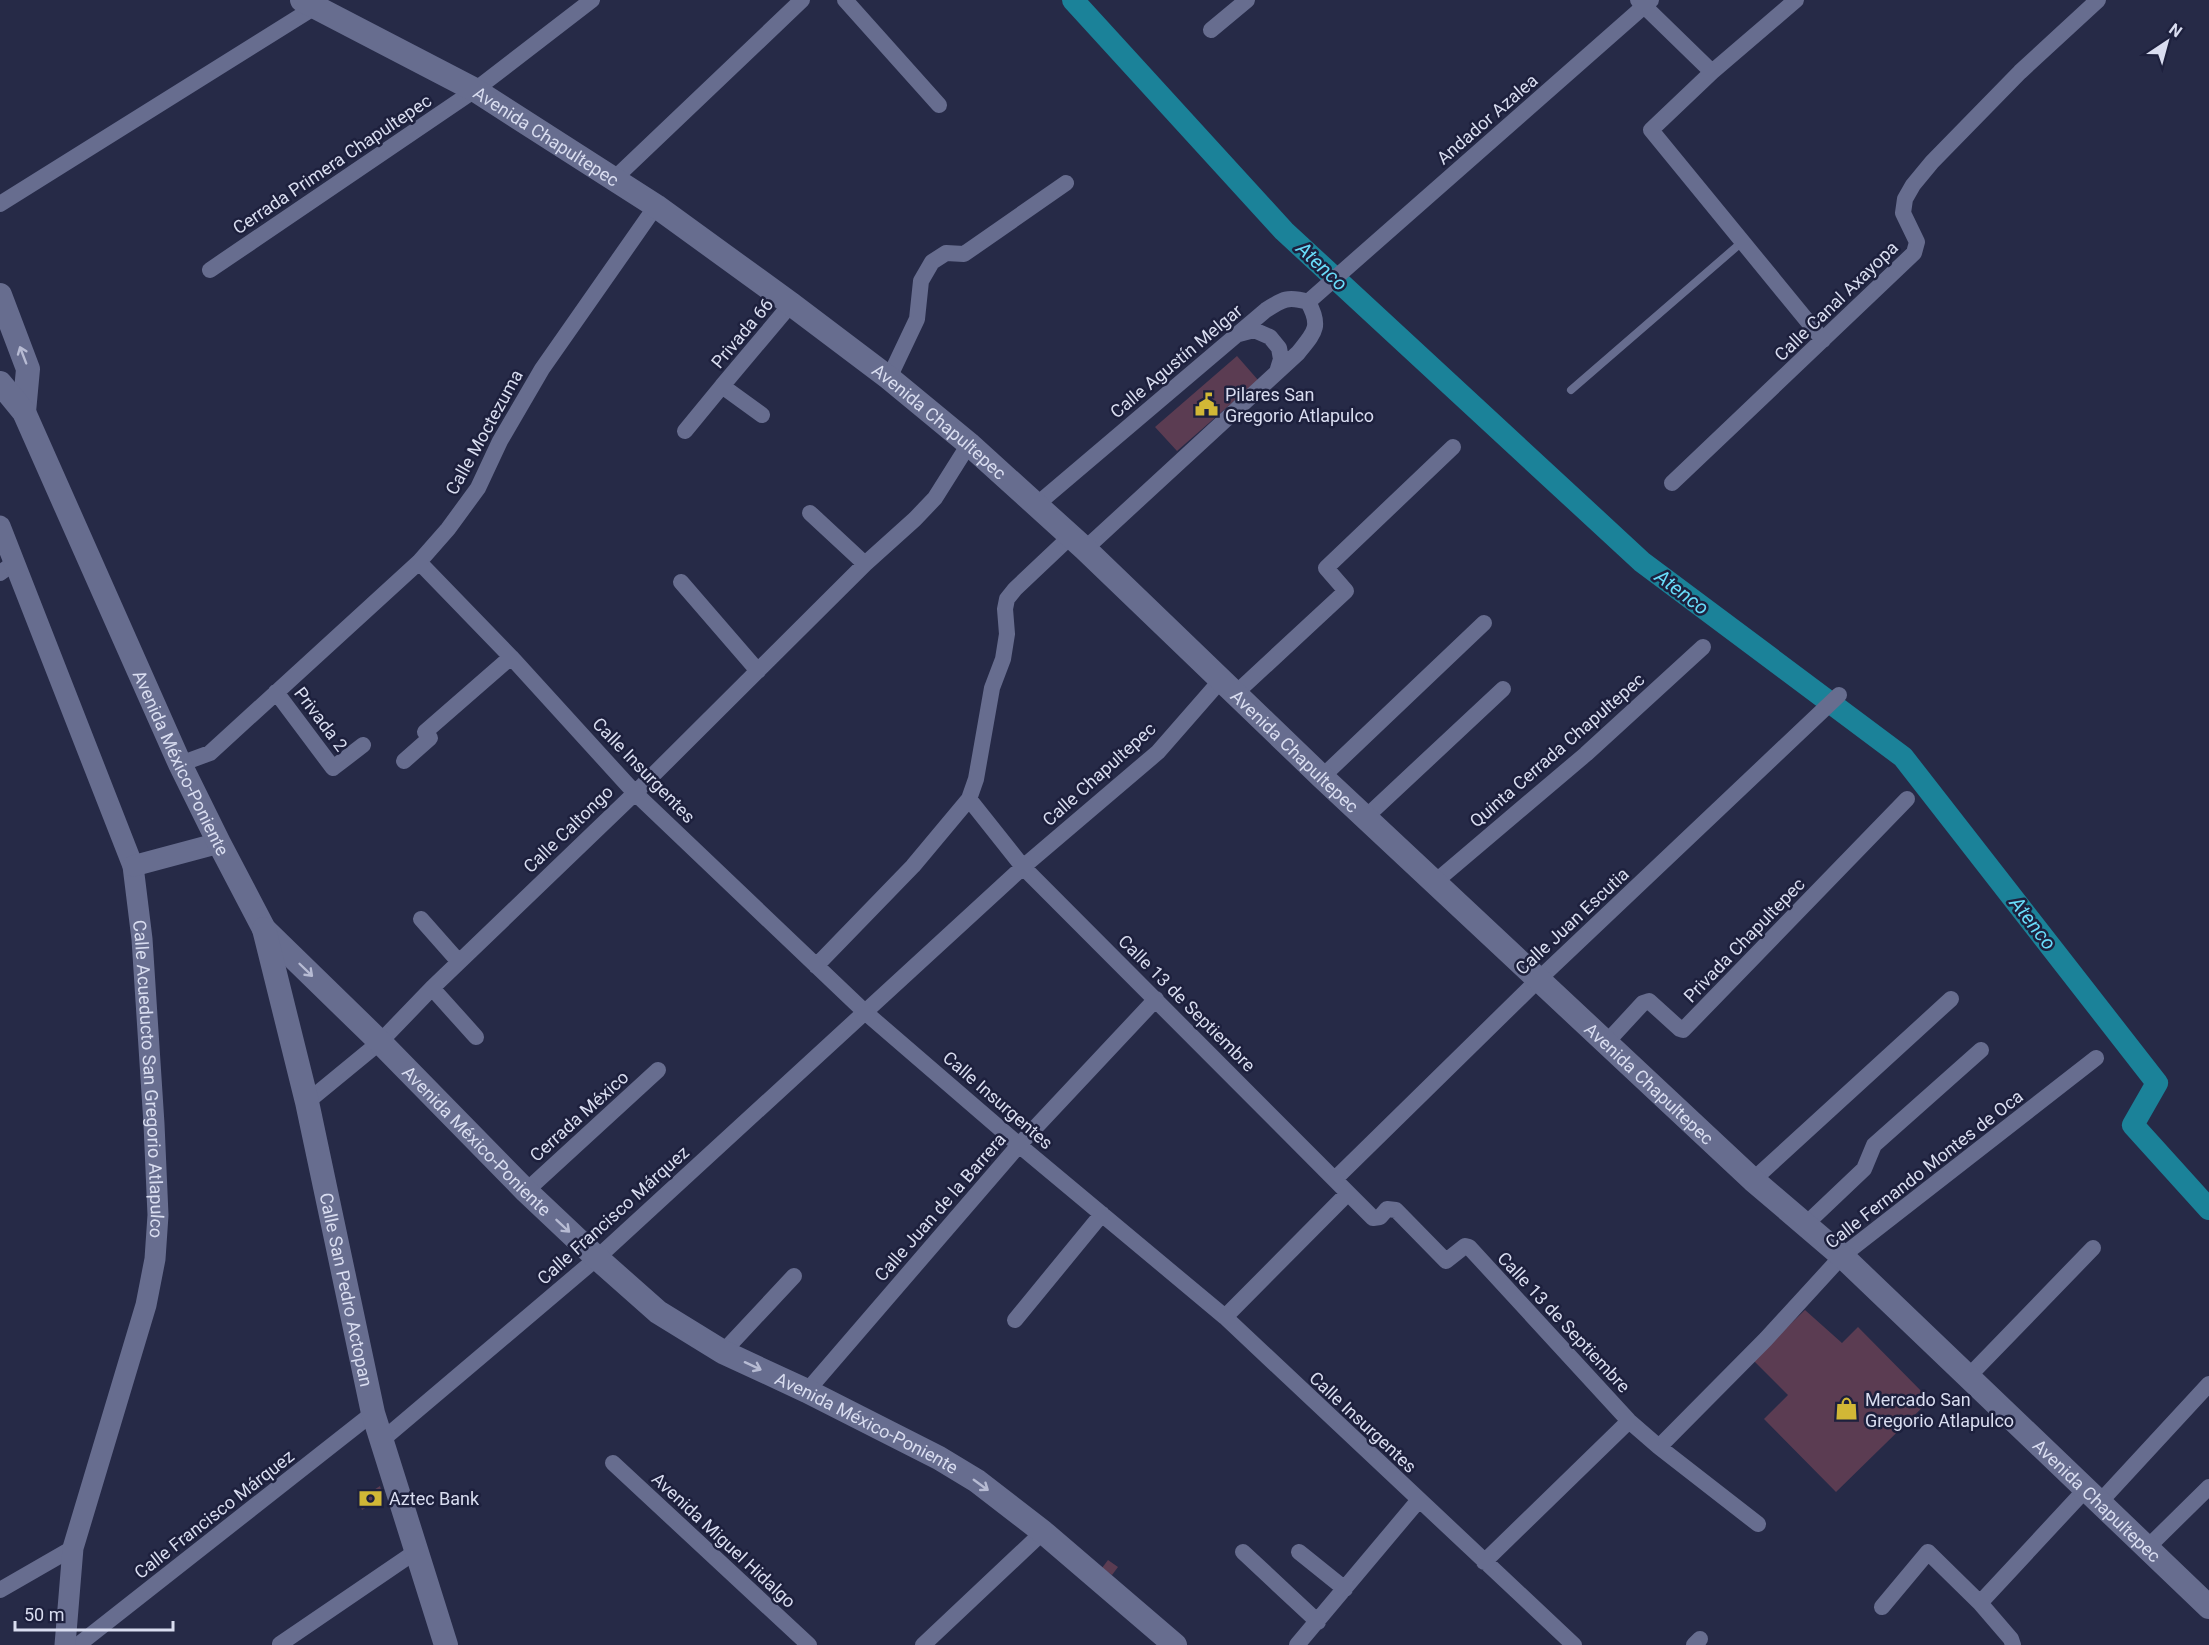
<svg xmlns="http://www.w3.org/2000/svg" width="2209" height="1645" viewBox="0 0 2209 1645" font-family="Roboto,sans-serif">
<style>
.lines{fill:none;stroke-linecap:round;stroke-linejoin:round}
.canal{stroke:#1b8299;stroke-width:22}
.building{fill:#5b3c52}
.service{stroke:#676d8f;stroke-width:8}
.minor{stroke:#676d8f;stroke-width:16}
.tertiary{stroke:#676d8f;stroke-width:21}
.secondary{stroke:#676d8f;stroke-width:24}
.oneway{stroke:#b7bbd3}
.labels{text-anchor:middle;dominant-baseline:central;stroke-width:5;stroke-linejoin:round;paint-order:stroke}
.street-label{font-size:18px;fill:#d9ddf0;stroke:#1d203d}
.poi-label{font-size:18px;fill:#d9ddf0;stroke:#1d203d;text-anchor:start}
.water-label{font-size:20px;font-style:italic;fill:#69dcfa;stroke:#1d203d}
</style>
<rect width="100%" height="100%" fill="#262a47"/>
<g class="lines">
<path class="canal" d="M1073,0L1284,231L1642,562L1903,757L2157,1083L2133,1125L2209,1209"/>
</g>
<path class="building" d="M1237,356L1258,380L1177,451L1155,427Z
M1805,1310L1842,1343L1858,1327L1930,1400L1836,1492L1764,1419L1788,1395L1753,1360Z
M380,1486L383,1497L362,1510L358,1500Z
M1108,1560L1118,1567L1112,1575L1102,1568Z"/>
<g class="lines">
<path class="service" d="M1571,390L1742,242"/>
<path class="minor" d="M845,0L939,105
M1638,0L1712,72
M1796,0L1712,72L1651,130L1823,340
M1211,30L1247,0
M614,179L802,0
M0,204L315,7
M210,270L475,90L592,0
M1308,302L1651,0
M1239,334L1254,330L1270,337L1279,348L1281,359L1277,372
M889,378L917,319L921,281L932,262L946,253L964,254L1066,183
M722,386L791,304
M685,431L722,386L762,415
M1672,483L1914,253L1917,242L1903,213L1905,199L1913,185L1932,162L2020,72L2098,0
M1035,506L1266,310C1283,299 1288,296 1308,302
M810,513L865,564
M1085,549L1298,353C1314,333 1322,327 1308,302
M419,562L511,657L635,793L866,1013L1019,1145L1225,1317L1574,1645
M0,573L14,563
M681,582L758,671
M276,692L333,768L363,745
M1236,693L1346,591L1326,568L1453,447
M404,761L430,738L425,732L511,657
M180,764L210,753L419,562L448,529L478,488L500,441L542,369L656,206
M1322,777L1484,623
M969,799L1023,867L1158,752L1221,680
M1366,817L1503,689
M1435,882L1586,754L1703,647
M421,919L459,962
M816,966L913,866L969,799L976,779L992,688L1003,659L1007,634L1005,609L1007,599L1015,589L1070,537
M432,988L476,1037
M1606,1043L1643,1003L1649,1001L1680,1029L1683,1030L1907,799
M307,1102L380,1042L432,988L635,793L865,564L915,519L935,498L969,444
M1335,1179L1539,979L1839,695
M1753,1180L1951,999
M526,1191L658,1070
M1348,1193L1373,1218L1380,1217L1387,1209L1396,1210L1446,1261L1465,1246L1469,1247L1629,1421L1659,1447L1758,1524
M1805,1225L1864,1169L1874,1145L1981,1050
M1015,1320L1102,1214
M723,1352L794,1276
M1968,1377L2093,1248
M807,1391L1019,1145L1156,999
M381,1441L597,1258L1023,867L1348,1193L1225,1317
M1659,1447L1766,1339L1842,1256L2096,1058
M613,1463L809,1645
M2099,1503L2209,1384
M2147,1548L2209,1487
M1243,1552L1318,1622
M1299,1552L1345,1589
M1484,1562L1629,1421
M0,1590L73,1548
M1980,1603L2085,1490
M1882,1607L1928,1552L1980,1603L2011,1639L2013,1645
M280,1644L418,1550
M78,1645L373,1413
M923,1645L1043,1532
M1297,1645L1418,1501
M1694,1645L1700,1639"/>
<g class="tertiary">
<path id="s1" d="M0,526L133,866L142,939L154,1124L158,1215L155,1259L146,1305L73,1548L65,1645"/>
<path d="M133,866L219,843"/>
</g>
<g class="secondary">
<path id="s2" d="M302,0L475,90L656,206L791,304L889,378L969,444L1085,549L1322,777L1753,1180L1842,1256L2209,1607"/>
<path d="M0,295L28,369L24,412"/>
<path id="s3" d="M0,383L24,412L180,764L219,843L264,929L380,1042L526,1191L597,1258L658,1312L723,1352L807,1391L939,1458L977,1481L1043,1532L1175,1645"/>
<path id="s4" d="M264,929L307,1102L373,1413L446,1645"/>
</g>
</g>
<defs><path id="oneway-shaft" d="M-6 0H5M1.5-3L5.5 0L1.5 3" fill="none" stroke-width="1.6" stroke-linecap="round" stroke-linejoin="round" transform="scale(1.5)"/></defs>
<g class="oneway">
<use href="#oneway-shaft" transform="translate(23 355) rotate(-111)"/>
<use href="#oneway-shaft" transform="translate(306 970) rotate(44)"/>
<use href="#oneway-shaft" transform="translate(563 1226) rotate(43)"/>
<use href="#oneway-shaft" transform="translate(753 1366) rotate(25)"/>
<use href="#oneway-shaft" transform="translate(981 1485) rotate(36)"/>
</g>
<defs>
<symbol id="civic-bare" viewBox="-9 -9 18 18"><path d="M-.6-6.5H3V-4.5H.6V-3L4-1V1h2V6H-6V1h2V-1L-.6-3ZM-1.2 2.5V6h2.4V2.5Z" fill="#d1b736" stroke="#1d203d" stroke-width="2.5" paint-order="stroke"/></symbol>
<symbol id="shop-bare" viewBox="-9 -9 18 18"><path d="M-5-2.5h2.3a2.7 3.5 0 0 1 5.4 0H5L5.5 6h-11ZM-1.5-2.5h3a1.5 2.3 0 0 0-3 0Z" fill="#d1b736" stroke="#1d203d" stroke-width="2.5" paint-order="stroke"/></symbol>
<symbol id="bank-bare" viewBox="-9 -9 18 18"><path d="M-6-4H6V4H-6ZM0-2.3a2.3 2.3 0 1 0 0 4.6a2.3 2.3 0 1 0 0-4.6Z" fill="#d1b736" stroke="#1d203d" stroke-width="2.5" paint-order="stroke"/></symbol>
</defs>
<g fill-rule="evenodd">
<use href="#civic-bare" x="1190" y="388" width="33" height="33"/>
<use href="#shop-bare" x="1830" y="1392" width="33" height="33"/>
<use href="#bank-bare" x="354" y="1482" width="33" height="33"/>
</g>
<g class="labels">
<g class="street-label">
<text transform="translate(1487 119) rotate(-41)">Andador Azalea</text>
<text stroke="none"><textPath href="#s2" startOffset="280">Avenida Chapultepec</textPath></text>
<text transform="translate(332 164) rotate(-34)">Cerrada Primera Chapultepec</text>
<text transform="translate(1836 301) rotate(-44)">Calle Canal Axayopa</text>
<text transform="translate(742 333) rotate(-50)">Privada 66</text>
<text transform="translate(1176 361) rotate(-40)">Calle Agustín Melgar</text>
<text stroke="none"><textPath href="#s2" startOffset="766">Avenida Chapultepec</textPath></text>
<text transform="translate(484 432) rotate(-61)">Calle Moctezuma</text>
<text transform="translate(321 719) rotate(53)">Privada 2</text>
<text transform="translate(1557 750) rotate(-41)">Quinta Cerrada Chapultepec</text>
<text stroke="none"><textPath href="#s2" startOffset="1251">Avenida Chapultepec</textPath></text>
<text stroke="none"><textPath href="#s3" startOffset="422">Avenida México-Poniente</textPath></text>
<text transform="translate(644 770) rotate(46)">Calle Insurgentes</text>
<text transform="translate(1099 774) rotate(-42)">Calle Chapultepec</text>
<text transform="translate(568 829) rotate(-44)">Calle Caltongo</text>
<text transform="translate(1572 921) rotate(-43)">Calle Juan Escutia</text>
<text transform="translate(1744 940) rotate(-46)">Privada Chapultepec</text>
<text transform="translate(1187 1003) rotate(45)">Calle 13 de Septiembre</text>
<text stroke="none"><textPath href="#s1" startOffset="579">Calle Acueducto San Gregorio Atlapulco</textPath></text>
<text stroke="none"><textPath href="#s2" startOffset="1737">Avenida Chapultepec</textPath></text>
<text transform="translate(998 1100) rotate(41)">Calle Insurgentes</text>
<text transform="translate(579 1116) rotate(-42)">Cerrada México</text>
<text stroke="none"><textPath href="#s3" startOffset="908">Avenida México-Poniente</textPath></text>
<text transform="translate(1924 1169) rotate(-38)">Calle Fernando Montes de Oca</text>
<text transform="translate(940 1207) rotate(-49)">Calle Juan de la Barrera</text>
<text transform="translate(613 1215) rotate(-42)">Calle Francisco Márquez</text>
<text stroke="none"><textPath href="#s4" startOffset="370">Calle San Pedro Actopan</textPath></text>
<text transform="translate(1564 1322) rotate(47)">Calle 13 de Septiembre</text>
<text transform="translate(1363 1422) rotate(43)">Calle Insurgentes</text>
<text stroke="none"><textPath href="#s3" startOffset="1394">Avenida México-Poniente</textPath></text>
<text stroke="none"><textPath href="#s2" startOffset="2349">Avenida Chapultepec</textPath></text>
<text transform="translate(214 1514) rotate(-38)">Calle Francisco Márquez</text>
<text transform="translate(724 1540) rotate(43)">Avenida Miguel Hidalgo</text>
</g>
<g class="poi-label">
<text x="1225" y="394">Pilares San<tspan x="1225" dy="21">Gregorio Atlapulco</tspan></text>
<text x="1865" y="1399">Mercado San<tspan x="1865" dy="21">Gregorio Atlapulco</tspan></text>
<text x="389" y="1498">Aztec Bank</text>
</g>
<g class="water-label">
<text transform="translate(1322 266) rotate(43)">Atenco</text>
<text transform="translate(1682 592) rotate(37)">Atenco</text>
<text transform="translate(2033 923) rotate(52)">Atenco</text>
</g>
</g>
<g transform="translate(2167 42) rotate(36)" stroke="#1d203d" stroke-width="4.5" paint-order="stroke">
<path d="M0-4.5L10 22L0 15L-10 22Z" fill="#d9ddf0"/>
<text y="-9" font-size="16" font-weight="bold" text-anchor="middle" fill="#d9ddf0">N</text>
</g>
<path d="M15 1621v9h158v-9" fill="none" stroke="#d9ddf0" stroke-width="3"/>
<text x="24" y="1621" font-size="18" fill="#d9ddf0" stroke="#1d203d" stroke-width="4.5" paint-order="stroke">50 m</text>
</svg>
